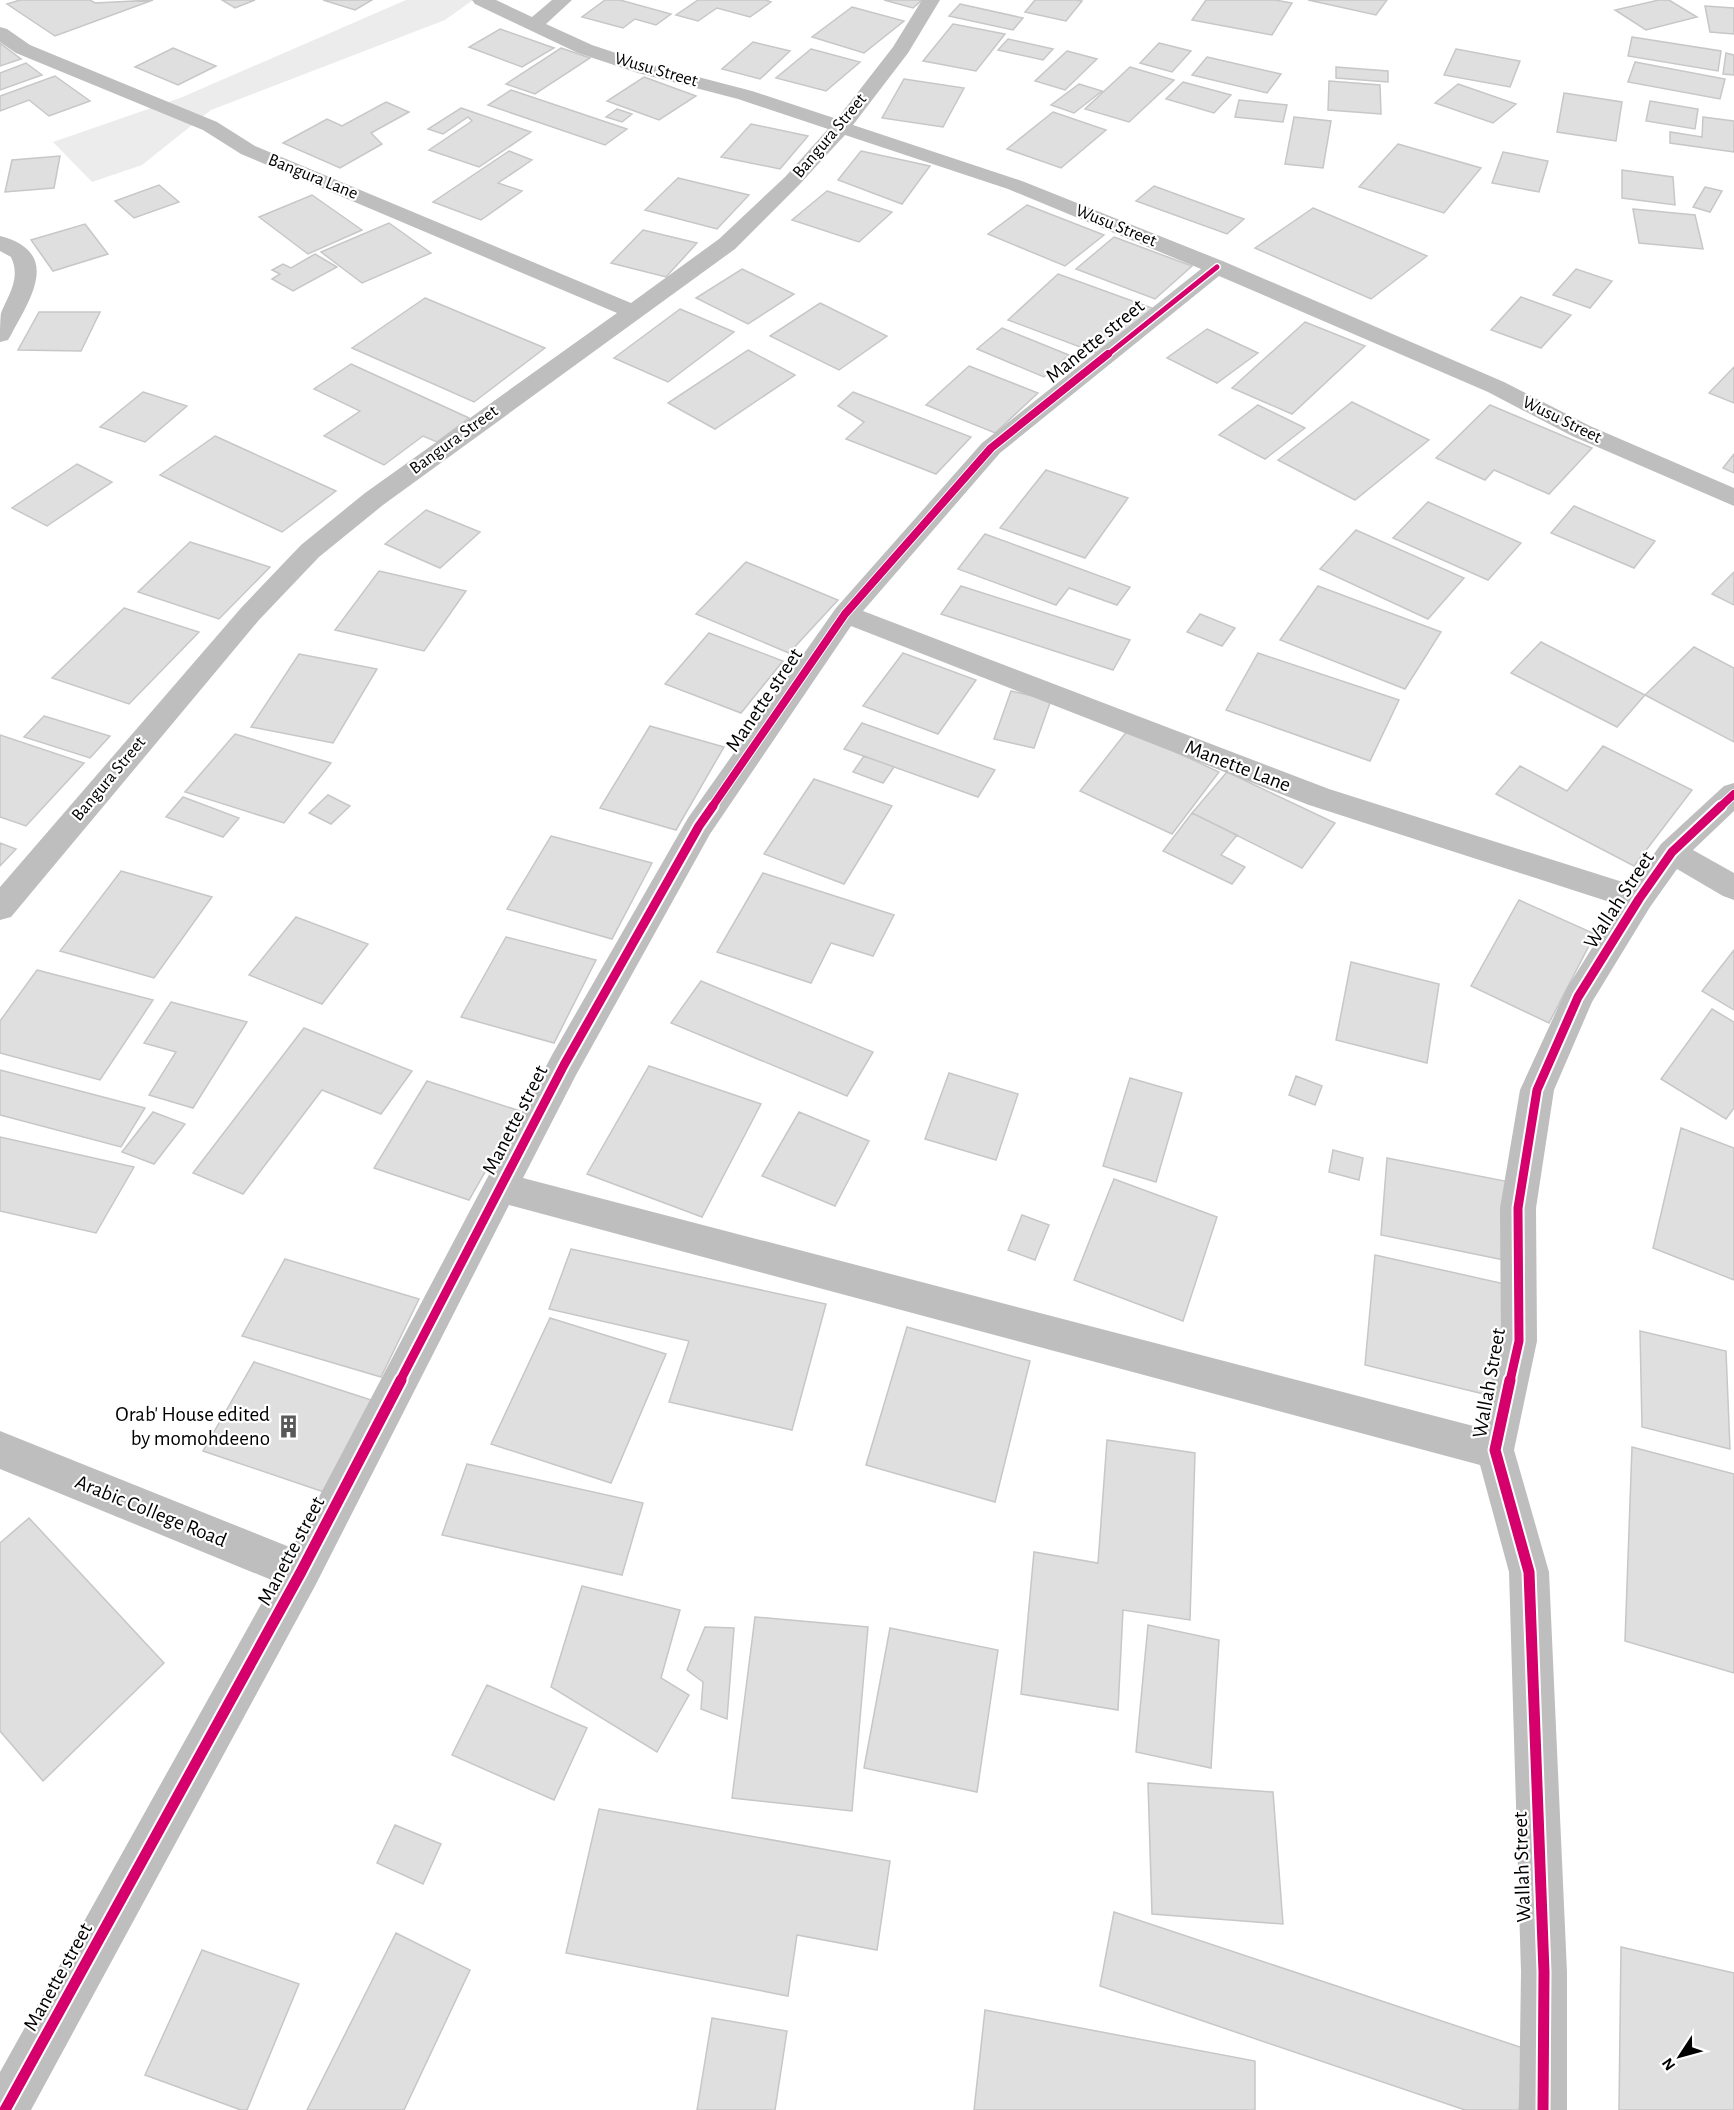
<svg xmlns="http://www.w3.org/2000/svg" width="1734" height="2110" viewBox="0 0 1734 2110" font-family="'Alegreya Sans',sans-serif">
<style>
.green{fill:#ececec}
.building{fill:#dfdfdf;stroke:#c7c7c7;stroke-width:1.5}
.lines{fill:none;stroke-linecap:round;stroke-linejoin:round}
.minor{fill:#bebebe;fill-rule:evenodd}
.cycleway-far3-casing{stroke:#fff;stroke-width:8}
.cycleway-far2-casing{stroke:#fff;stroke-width:10}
.cycleway-far1-casing{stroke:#fff;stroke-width:13}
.cycleway-casing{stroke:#fff;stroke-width:15}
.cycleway-far3{stroke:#d6006c;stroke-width:5}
.cycleway-far2{stroke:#d6006c;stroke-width:8}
.cycleway-far1{stroke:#d6006c;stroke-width:9}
.cycleway{stroke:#d6006c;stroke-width:11}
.labels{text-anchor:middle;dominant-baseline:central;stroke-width:4.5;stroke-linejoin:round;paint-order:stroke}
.far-street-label{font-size:18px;fill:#000;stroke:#fff}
.street-label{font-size:21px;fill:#000;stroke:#fff}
.poi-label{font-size:21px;fill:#000;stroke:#fff;text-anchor:end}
</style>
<rect width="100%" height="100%" fill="#fff"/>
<path class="green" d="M406,0H473L445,20L211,110L142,165L92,182L53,142L180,98Z"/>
<path class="building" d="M20,0H90L95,3L153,0L55,36L7,4Z
M222,0H255L235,8Z
M323,0H372L355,10Z
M605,0H620L671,14L656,25L635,19L623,28L582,17Z
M698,0H766L771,2L750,17L717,8L698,21L676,15Z
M884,0H922L913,8Z
M1035,0H1076L1082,1L1066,21L1025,12Z
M1206,0H1275L1292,3L1272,35L1192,20Z
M1308,0H1387L1376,15Z
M1659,0H1669L1697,17L1646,30L1615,10Z
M960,4L1023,18L1013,30L949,16Z
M1705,6L1734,8V34L1710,32Z
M852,7L904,21L864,53L812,37Z
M953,24L1005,34L976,71L923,61Z
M500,29L554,48L522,67L469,47Z
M1632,37L1721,51L1718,71L1628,56Z
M1008,39L1053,49L1043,60L998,50Z
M753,42L790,51L760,79L722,69Z
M0,43L21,59L0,66Z
M1159,43L1191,51L1172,72L1140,63Z
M173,48L216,66L178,85L135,67Z
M561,48L590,58L535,94L506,84Z
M811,49L860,62L826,91L776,78Z
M1456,49L1520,61L1510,87L1444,75Z
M1067,51L1097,59L1065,90L1035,81Z
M1726,53L1734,55V75L1723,74Z
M1207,57L1281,74L1267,93L1192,75Z
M1635,62L1725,79L1720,99L1628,82Z
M26,63L42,75L0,90V73Z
M1130,67L1174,80L1129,122L1085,109Z
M1336,67L1388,71V82L1336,78Z
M55,76L90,101L49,116L29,100L0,111V96Z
M644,77L696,96L659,120L607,101Z
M904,79L964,88L943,127L882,118Z
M1329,81L1380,85L1381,114L1328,110Z
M1183,82L1231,95L1214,113L1166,99Z
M1079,84L1102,91L1074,113L1051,105Z
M1458,84L1516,104L1493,123L1435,103Z
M511,90L627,129L605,145L488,105Z
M1564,93L1622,102L1616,141L1557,132Z
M1239,100L1287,105L1283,122L1235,117Z
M1650,101L1698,109L1695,129L1646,121Z
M386,102L409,112L371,133L382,144L340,168L283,143L327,119L342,126Z
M461,108L531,132L479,167L429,150L472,121L468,117L443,134L428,129Z
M617,109L632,114L622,122L606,117Z
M1053,112L1106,130L1061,168L1007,149Z
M1294,117L1331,121L1323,168L1285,164Z
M1703,117L1734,121V152L1670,143V132L1702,137Z
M751,124L808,136L780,169L721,157Z
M1398,144L1481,168L1444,213L1359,187Z
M509,151L532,160L498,183L522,191L481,220L433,202Z
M861,151L930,166L902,204L838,180Z
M1503,152L1548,161L1539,192L1492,183Z
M60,156L54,188L5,192L12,160Z
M1622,170L1673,177L1675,205L1622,198Z
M678,178L749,195L717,229L645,210Z
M159,185L179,202L134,218L115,201Z
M1154,186L1244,219L1227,234L1136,201Z
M1705,187L1722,191L1710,212L1693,207Z
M827,191L892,212L859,242L792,220Z
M312,195L362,230L308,254L259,217Z
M1027,205L1104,235L1065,266L988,234Z
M1313,208L1427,256L1371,299L1255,248Z
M1633,209L1695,215L1703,249L1639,243Z
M389,223L431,253L362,283L321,252Z
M85,224L108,254L53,271L31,240Z
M643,230L697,243L666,277L611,263Z
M1114,237L1192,266L1155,299L1076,269Z
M315,254L337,267L293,291L272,279L280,274L272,270L283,264L291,268Z
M742,269L794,294L748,324L696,298Z
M1576,269L1612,281L1590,308L1553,295Z
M1058,274L1152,308L1104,356L1008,320Z
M1521,297L1571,315L1541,348L1491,330Z
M425,298L545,348L474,402L352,348Z
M820,303L887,336L839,370L770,336Z
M680,309L734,332L668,382L614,358Z
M39,312H100L81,351L18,350Z
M1305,322L1365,346L1292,414L1232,388Z
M1002,328L1069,355L1044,377L977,349Z
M1207,329L1258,353L1217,383L1167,358Z
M748,350L795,375L715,429L668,403Z
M351,364L469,418L437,442L423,436L384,465L324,436L360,411L314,389Z
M969,366L1038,393L995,433L926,405Z
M1734,367V403L1709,393Z
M143,392L187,406L145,442L100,427Z
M853,392L971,437L936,474L846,439L864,422L838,406Z
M1352,402L1429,440L1355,500L1278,460Z
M1258,405L1305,428L1265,459L1219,435Z
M1490,405L1592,448L1549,494L1494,470L1485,480L1436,458Z
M215,436L336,491L282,532L160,475Z
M1734,454V473L1723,468Z
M77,464L112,482L47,526L12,508Z
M1046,470L1128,498L1085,558L1000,528Z
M1428,502L1521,543L1488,580L1393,538Z
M1574,506L1655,541L1634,568L1551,533Z
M426,510L480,532L440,568L385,544Z
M1356,530L1464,578L1428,619L1320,569Z
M985,534L1130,587L1117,605L1069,588L1056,605L958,569Z
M190,542L270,567L219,619L138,592Z
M746,562L838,600L789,653L696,614Z
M379,571L466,591L424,651L335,630Z
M1734,572V605L1712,594Z
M961,586L1130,640L1113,670L941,614Z
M1318,586L1441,632L1405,689L1280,640Z
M124,608L199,632L129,704L52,678Z
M1200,614L1235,628L1222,646L1187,632Z
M709,633L783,661L741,713L665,684Z
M1541,642L1645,695L1617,727L1511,673Z
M1694,647L1734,668V742L1645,695Z
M903,653L976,680L938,734L863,706Z
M1258,653L1399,700L1370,761L1226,710Z
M299,654L377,669L333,743L251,727Z
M1011,691L1051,700L1034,748L994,739Z
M44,716L110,736L90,758L24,737Z
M862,723L995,770L978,797L844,749Z
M650,726L724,747L676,830L600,808Z
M1128,730L1219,772L1172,834L1080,791Z
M235,734L331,763L284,823L185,792Z
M0,735L84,763L26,826L0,817Z
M1603,746L1692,790L1634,866L1496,794L1520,766L1567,791Z
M864,756L894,767L883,783L853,772Z
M1227,772L1335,823L1302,868L1192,813Z
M814,779L892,806L844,884L764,854Z
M328,795L350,806L331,824L309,813Z
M183,797L239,818L223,837L166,817Z
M1192,813L1237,835L1221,855L1245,867L1232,884L1163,851Z
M551,836L652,863L612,939L507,909Z
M0,843L16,849L0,866Z
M121,871L212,897L154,978L60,951Z
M763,873L894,915L873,956L831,943L811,983L717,952Z
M1519,900L1595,934L1549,1023L1471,986Z
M296,917L368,944L322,1004L249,975Z
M506,937L596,960L554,1043L461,1017Z
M1734,950V1010L1702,991Z
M1351,962L1439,984L1427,1063L1336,1040Z
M37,970L153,1000L100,1080L0,1053V1021Z
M701,981L873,1052L847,1096L671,1023Z
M171,1002L247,1022L193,1108L149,1095L176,1052L144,1043Z
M1712,1009L1734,1022V1108L1726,1119L1661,1079Z
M304,1028L412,1071L381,1114L322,1090L243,1194L193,1173Z
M649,1066L761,1104L702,1217L587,1174Z
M0,1070L145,1108L121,1147L0,1115Z
M949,1073L1018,1094L996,1160L925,1139Z
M1296,1076L1322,1086L1315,1105L1289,1095Z
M1130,1078L1182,1093L1156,1182L1103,1166Z
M427,1081L520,1111L469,1200L374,1168Z
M153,1112L185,1124L154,1164L122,1152Z
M799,1112L869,1141L835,1206L762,1176Z
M1681,1128L1734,1148V1280L1653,1248Z
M0,1137L134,1167L96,1233L0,1211Z
M1333,1150L1363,1158L1359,1180L1329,1172Z
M1387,1158L1515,1183L1514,1262L1381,1235Z
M1114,1179L1217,1217L1183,1321L1074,1280Z
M1022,1215L1049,1225L1035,1260L1008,1250Z
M571,1249L826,1304L792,1430L669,1402L689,1341L549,1309Z
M1375,1255L1505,1284L1500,1398L1365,1365Z
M285,1259L419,1299L381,1377L242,1336Z
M550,1318L666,1354L611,1483L491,1444Z
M907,1327L1030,1361L995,1502L866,1465Z
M1640,1331L1726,1351L1730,1449L1642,1427Z
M254,1362L371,1400L324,1492L203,1451Z
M1107,1440L1195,1453L1190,1620L1123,1610L1118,1710L1021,1694L1034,1552L1098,1563Z
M1632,1447L1734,1474V1673L1625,1641Z
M467,1464L643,1503L622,1575L442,1535Z
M29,1518L164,1663L43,1781L0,1731V1543Z
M582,1586L680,1610L661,1678L689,1695L657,1752L551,1687Z
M755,1617L868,1627L852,1811L732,1798Z
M1148,1625L1219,1640L1211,1768L1136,1752Z
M705,1627L734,1628L727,1719L701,1709L703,1682L687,1670Z
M890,1628L998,1650L977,1792L864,1768Z
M487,1685L587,1728L554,1800L452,1755Z
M1148,1783L1273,1792L1283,1924L1152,1914Z
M599,1809L890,1861L877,1950L797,1935L788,1996L566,1953Z
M395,1825L441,1844L423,1884L377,1863Z
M1114,1912L1523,2048L1519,2110H1465L1100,1986Z
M396,1933L470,1970L404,2110H307Z
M1621,1947L1734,1973V2110H1619Z
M202,1950L299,1984L247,2110H241L145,2075Z
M985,2010L1255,2061V2110H974Z
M712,2018L787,2031L775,2110H697Z"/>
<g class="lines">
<path class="minor" d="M472,0H496L532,17L552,0H572L546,24L592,45L652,65L752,91L837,119L893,47L922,0H940L908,53L853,125L1022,181L1225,262L1504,382L1590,426L1734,488V506L1572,436L1488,392L1219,276L1000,453L863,611L1329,789L1632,885L1661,844L1724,786L1734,783V811L1693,850L1734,873V900L1723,896L1677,869L1650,907L1592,1002L1554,1090L1536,1208L1537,1341L1514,1450L1549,1572L1567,1972V2110H1519L1521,1972L1509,1572L1480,1465L509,1205L315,1586L31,2110H0V2072L274,1581L0,1469V1431L292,1548L552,1055L688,818L836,608L982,443L1201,269L1008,189L845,135L799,185L735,249L383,505L319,557L259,620L11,917L0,920V887L241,608L301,545L365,493L617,313L241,154L203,130L16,53L0,42V27L7,29L30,45L217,122L255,146L631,303L719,239L785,177L828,129L738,99L638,73L578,53L475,4ZM851,626L1309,805L1619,905L1567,988L1520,1090L1500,1208L1501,1341L1481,1428L523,1178L576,1075L710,834Z
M0,236C62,252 31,298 11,335L8,340L0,342C0,333 0,321 1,313C9,294 21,278 11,257L0,251Z"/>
<defs>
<path id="cycleway-far3" d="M1106,356L1217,267"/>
<path id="cycleway-far2" d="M712,807L845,614L991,448L1108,354
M1720,807L1734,794"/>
<path id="cycleway-far1" d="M400,1381L564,1065L699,826L713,806
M1510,1381L1519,1341L1518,1208L1537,1090L1578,997L1639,899L1672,852L1721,806"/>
<path id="cycleway" d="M1510,1380L1495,1450L1529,1572L1544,1972L1543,2110
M5,2110L301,1572L401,1380"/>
</defs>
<use href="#cycleway-far3" class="cycleway-far3-casing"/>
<use href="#cycleway-far2" class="cycleway-far2-casing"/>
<use href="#cycleway-far1" class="cycleway-far1-casing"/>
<use href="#cycleway" class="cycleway-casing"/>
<use href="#cycleway-far3" class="cycleway-far3"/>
<use href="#cycleway-far2" class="cycleway-far2"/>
<use href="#cycleway-far1" class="cycleway-far1"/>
<use href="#cycleway" class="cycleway"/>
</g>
<defs>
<symbol id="building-bare" viewBox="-9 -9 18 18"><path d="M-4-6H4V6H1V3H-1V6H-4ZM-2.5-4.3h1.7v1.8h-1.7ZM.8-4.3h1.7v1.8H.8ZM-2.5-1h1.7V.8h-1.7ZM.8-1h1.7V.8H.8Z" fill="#595959" stroke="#fff" stroke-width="2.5" paint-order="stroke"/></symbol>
</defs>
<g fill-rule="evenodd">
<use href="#building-bare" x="272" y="1410" width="33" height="33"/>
</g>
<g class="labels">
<g class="far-street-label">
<text transform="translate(656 70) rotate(16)">Wusu Street</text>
<text transform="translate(830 136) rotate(-50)">Bangura Street</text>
<text transform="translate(313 177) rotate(22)">Bangura Lane</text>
<text transform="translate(1116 226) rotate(22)">Wusu Street</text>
<text transform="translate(1562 420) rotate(26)">Wusu Street</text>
<text transform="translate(454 440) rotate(-36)">Bangura Street</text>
<text transform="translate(109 779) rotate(-50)">Bangura Street</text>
</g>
<g class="street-label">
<text transform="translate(1095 341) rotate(-39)">Manette street</text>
<text transform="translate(764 700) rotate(-56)">Manette street</text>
<text transform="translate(1238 766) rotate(21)">Manette Lane</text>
<text transform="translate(1619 900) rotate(-57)">Wallah Street</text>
<text transform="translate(515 1120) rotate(-63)">Manette street</text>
<text transform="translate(1489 1383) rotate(-80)">Wallah Street</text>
<text transform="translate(151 1511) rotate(22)">Arabic College Road</text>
<text transform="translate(291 1551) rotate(-62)">Manette street</text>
<text transform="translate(1522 1867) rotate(-92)">Wallah Street</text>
<text transform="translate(58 1977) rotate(-61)">Manette street</text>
</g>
<g class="poi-label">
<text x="270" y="1414">Orab' House edited<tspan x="270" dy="24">by momohdeeno</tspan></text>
</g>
</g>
<g transform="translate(1680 2056) rotate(234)" stroke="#ffffff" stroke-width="4.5" paint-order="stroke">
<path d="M0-4.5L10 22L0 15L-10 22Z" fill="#000000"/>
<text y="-9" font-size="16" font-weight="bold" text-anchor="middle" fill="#000000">N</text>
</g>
</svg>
